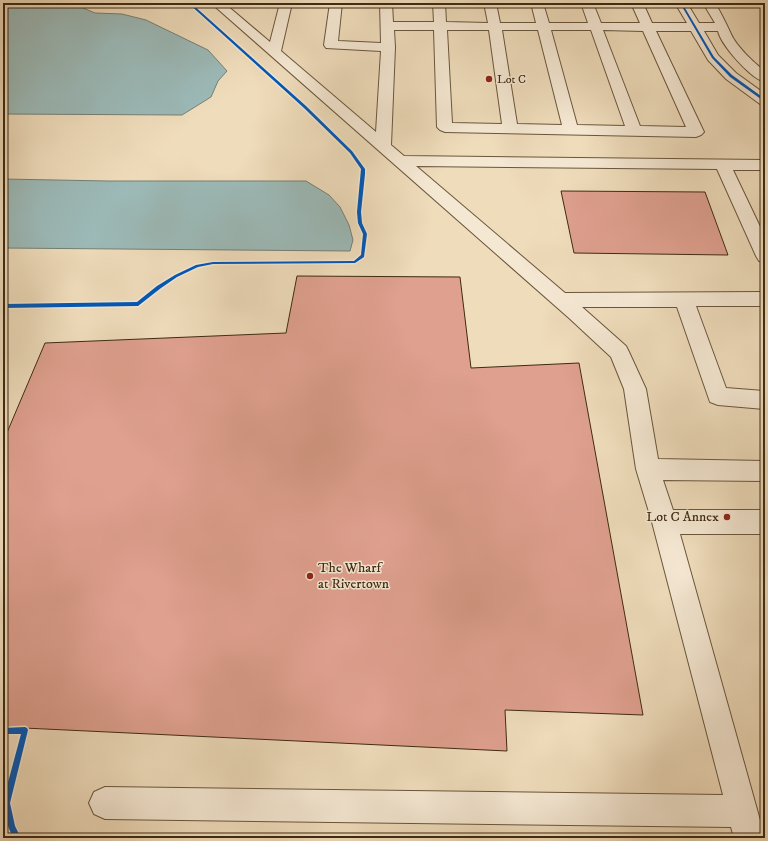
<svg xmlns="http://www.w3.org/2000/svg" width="768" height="841" viewBox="0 0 768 841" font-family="'IM FELL DW Pica',serif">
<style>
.water{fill:#9cbab8;stroke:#768076}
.building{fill:#dfa08f;stroke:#3e2a12}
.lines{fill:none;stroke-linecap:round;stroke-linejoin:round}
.minor-casing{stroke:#6a563c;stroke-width:2}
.minor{fill:#f5e8d3;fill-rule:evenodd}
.cycleway-casing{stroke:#f5e8d3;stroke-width:3}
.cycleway{fill:#0057b8;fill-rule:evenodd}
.poi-dot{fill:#8f2418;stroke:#f5e8d3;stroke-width:1.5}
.labels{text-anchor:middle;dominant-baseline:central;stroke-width:3;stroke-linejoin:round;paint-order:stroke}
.far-poi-label{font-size:12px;fill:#3e2a12;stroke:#f5e8d3;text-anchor:start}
.poi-label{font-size:14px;fill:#3e2a12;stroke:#f5e8d3;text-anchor:end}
</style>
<rect width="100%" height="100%" fill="#efdcbb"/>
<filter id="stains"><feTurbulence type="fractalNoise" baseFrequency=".005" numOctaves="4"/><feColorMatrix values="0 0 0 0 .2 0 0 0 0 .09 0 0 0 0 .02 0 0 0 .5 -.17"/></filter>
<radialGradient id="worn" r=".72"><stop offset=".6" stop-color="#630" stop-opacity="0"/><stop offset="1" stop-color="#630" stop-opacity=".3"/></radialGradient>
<path class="water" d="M3,3H82L83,8L95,13L122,14L146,20L208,50L227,71L218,81L211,97L182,115L3,114Z
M3,179L108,181H306L329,195L340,207L349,225L353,240L350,251L3,248Z"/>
<path class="building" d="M561,191L705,192L728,255L574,253Z
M297,276L460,277L471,368L579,363L643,715L505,710L507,751L3,727V442L45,343L286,333Z"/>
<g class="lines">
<defs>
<path id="minor" d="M211,3H224L270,42L280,3H292L281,51L376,132L381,51L326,48L324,45L330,3H342L338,41L381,43L380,3H392L393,22H434L433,3H445L446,22L488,23L484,3H496L500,23H536L531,3H543L549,23H588L581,3H593L601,23H640L631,3H643L652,23H687L675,3H687L699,23H715L703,3H715C721,13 726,23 731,34C736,46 755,64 765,71V82C751,79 721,45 718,31H704L718,55L736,73L765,94V105L760,104L726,79L708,60L691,31H656L704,132L701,135L696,137L445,132L440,130L437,127L434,30H394L395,47L391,145L404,156L765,160V170H733L765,237V262L759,261L756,256L717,169L416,166L565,293L765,292V306H696L726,388L765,391V409L718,405L710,402L677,307H582L626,346L629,352L646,389L658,459L765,461V481L663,480L673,510H765V534H680L765,838H734L731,827L105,819L94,814L89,803L94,792L105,787L723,795L652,522L636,469L624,389L611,357L569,318ZM447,30H489L502,124L452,123ZM502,30H538L562,125L517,124ZM551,30H591L625,126L577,125ZM603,30L643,31L686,127L640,126Z"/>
</defs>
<use href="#minor" class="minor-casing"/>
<use href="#minor" class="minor"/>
<defs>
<path id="cycleway" d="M188,3H191L306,106L352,151L365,169V174L361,212L362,223L367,234L364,257L355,263L213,264L198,267L177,277L161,288L138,306L3,308V304L137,302L157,286L175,275L196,265L213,262L354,261L361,255L363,234L358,223L357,212L361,169L350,153L304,108Z
M680,3H682L714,57L732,75L765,99V102L730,77L712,58Z
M25,727L27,728L28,730L10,803L15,826L21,838H13C8,827 3,813 3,801L21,734H3V728Z"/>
</defs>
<use href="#cycleway" class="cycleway-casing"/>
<use href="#cycleway" class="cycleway"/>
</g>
<g class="poi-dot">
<circle cx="489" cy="79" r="4"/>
<circle cx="727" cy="517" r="4"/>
<circle cx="310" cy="576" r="4"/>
</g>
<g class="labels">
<g class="far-poi-label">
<text x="497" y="79">Lot C</text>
</g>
<g class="poi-label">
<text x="719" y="517">Lot C Annex</text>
<text x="318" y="568" text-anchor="start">The Wharf<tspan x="318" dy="16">at Rivertown</tspan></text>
</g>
</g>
<rect width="768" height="841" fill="none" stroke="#efdcbb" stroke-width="16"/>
<rect x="4" y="4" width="760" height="833" fill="none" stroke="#3e2a12" stroke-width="2"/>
<rect x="8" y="8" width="752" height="825" fill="none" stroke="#3e2a12"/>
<rect width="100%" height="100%" filter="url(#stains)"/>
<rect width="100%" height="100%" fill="url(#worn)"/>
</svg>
